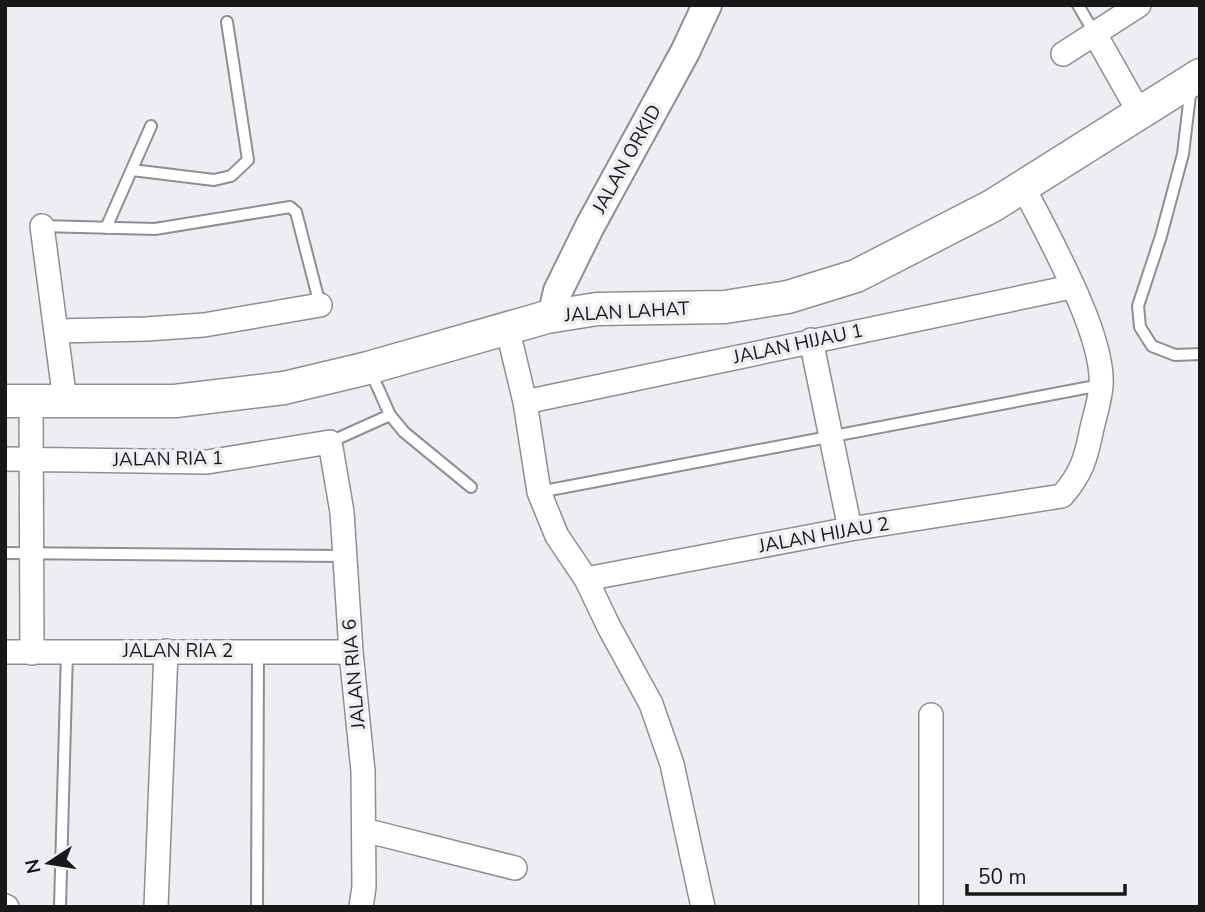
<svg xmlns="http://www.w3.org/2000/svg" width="1205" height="912" viewBox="0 0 1205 912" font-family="'Nunito Sans',sans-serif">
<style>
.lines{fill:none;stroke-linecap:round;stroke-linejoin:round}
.service-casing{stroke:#8e8f92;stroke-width:14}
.minor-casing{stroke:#8e8f92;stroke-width:26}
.tertiary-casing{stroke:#8e8f92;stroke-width:32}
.secondary-casing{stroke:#8e8f92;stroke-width:35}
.service{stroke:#fff;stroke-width:10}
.minor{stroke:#fff;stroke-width:23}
.tertiary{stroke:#fff;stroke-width:28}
.secondary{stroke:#fff;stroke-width:32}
.labels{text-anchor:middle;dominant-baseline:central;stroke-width:7;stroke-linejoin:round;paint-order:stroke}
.street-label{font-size:19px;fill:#181819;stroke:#eeeef2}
</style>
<rect width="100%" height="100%" fill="#eeeef2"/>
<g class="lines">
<defs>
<path id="service" d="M1078,5L1095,34
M1191,86L1183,154L1161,236L1138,306L1140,327L1152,346L1175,355L1200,354
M132,170L214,180L231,176L248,160L227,22
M42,226L155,229L290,207L296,212L320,305
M106,228L151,126
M370,370L390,415L404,432L471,487
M330,442L390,415
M539,492L1101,385
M5,553L345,556
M60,907L67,652
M257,907L258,652"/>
<path id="minor" d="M1095,34L1139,112
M1063,54L1139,5
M42,226L65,401
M507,327L525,402L539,492L557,536L586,579L609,627L651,704L672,764L703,907
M56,331L146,329L204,325L320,305
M811,340L850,529
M31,401L32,653
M525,402L1071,287
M5,459L207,462L330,442L342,512L351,652L363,771L364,887L361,907
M586,579L850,529L1062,496C1082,473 1086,458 1092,428C1095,415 1100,400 1101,386C1105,334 1047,235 1023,186
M5,652H351
M364,830L515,868
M5,906L7,907
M156,907L166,651
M931,907V715"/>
<path id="tertiary" d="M558,316L555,304L558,291L590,226L685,52L707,5"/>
<path id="secondary" d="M5,401H175L284,388L368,368L547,317L597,309L725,307L788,297L856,276L992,206L1200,75"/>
</defs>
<use href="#service" class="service-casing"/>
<use href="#minor" class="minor-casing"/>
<use href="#tertiary" class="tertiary-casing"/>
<use href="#secondary" class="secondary-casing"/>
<use href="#service" class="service"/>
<use href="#minor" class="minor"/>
<use href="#tertiary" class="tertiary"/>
<use href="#secondary" class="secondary"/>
</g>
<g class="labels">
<g class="street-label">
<text transform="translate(627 159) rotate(-61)">JALAN ORKID</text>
<text transform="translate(627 312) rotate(-3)">JALAN LAHAT</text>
<text transform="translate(798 344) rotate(-12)">JALAN HIJAU 1</text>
<text transform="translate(168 459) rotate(-1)">JALAN RIA 1</text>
<text transform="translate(824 535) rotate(-10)">JALAN HIJAU 2</text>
<text x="178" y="651">JALAN RIA 2</text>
<text transform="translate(354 674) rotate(-95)">JALAN RIA 6</text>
</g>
</g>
<rect width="1205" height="912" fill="none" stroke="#181819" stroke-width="14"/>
<g transform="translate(49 863) rotate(258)" stroke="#eeeef2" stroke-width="5" paint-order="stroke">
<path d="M0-5L12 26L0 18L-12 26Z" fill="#181819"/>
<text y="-10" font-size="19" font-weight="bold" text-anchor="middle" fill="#181819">N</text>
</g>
<path d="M967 884v10h158v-10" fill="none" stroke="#181819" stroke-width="3.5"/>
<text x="978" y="884" font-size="21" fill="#181819" stroke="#eeeef2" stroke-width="5" paint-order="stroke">50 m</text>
</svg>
